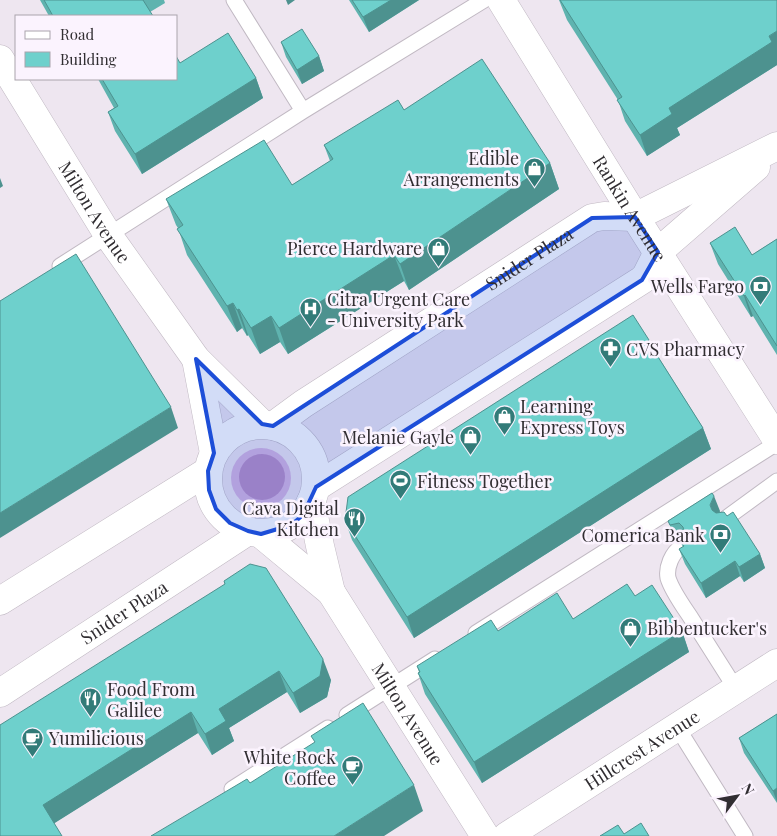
<svg xmlns="http://www.w3.org/2000/svg" width="777" height="836" viewBox="0 0 777 836" font-family="'Playfair Display',serif">
<style>
.green{fill:#d8b6e0}
.water{fill:#ba8ec5}
.lines{fill:none;stroke-linecap:round;stroke-linejoin:round}
.service-casing{stroke:#c1b9c3;stroke-width:17}
.minor-casing{stroke:#c1b9c3;stroke-width:29}
.tertiary-casing{stroke:#c1b9c3;stroke-width:29}
.service{stroke:#fff;stroke-width:15}
.minor{stroke:#fff;stroke-width:28}
.tertiary{stroke:#fff;stroke-width:28}
.wall{fill:#5fb3af}
.shaded-wall{fill:#4d928f}
.building{fill:#6ed0cc;stroke:#4d928f}
.marked{fill:#1d4ed8;fill-opacity:0.2;stroke:#1d4ed8;stroke-width:4;stroke-linejoin:round}
.labels{text-anchor:middle;dominant-baseline:central;stroke-width:5;stroke-linejoin:round;paint-order:stroke}
.poi-label{font-size:18px;fill:#312e32;stroke:#fbf3fe;text-anchor:end}
.street-label{font-size:18px;fill:#312e32;stroke:#fbf3fe}
</style>
<rect width="100%" height="100%" fill="#eee6f0"/>
<path class="green" d="M231 478a30 30 0 1 1 60 0a30 30 0 1 1-60 0Z"/>
<path class="water" d="M239 477a23 23 0 1 1 46 0a23 23 0 1 1-46 0Z"/>
<g class="lines">
<defs>
<path id="service" d="M234,0L303,111
M60,266L303,111L484,0
M725,519L777,481
M681,547C672,553 666,567 668,578C672,591 683,606 691,618C706,642 721,665 736,689
M476,633L777,443
M347,715L435,659
M677,727L745,836
M232,789L328,728"/>
<g id="minor">
<path id="s1" d="M501,0L635,217L777,440"/>
<path id="s2" d="M0,59L108,235L196,359L262,424"/>
<path d="M196,359L214,453"/>
<circle cx="262" cy="479" r="54"/>
<path id="s3" d="M273,426L303,404L592,218L604,216L635,217L777,146"/>
<path d="M316,487L642,280L646,276L658,252L756,167"/>
<path d="M311,501L320,546L331,592"/>
<path id="s4" d="M261,534L331,592L485,836"/>
<path d="M0,601L208,471"/>
<path id="s5" d="M0,693L248,531"/>
</g>
<g id="tertiary">
<path id="s6" d="M507,836L777,663"/>
</g>
</defs>
<use href="#service" class="service-casing"/>
<use href="#minor" class="minor-casing"/>
<use href="#tertiary" class="tertiary-casing"/>
<use href="#service" class="service"/>
<use href="#minor" class="minor"/>
<use href="#tertiary" class="tertiary"/>
</g>
<path class="wall" d="M40,0H164L165,3L150,12L153,16H49Z
M349,0H419L369,32Z
M559,0H777V65L677,128L680,135L647,156L625,121L618,100L567,20Z
M281,42L319,56L324,71L302,84L286,57Z
M180,63L256,78L263,98L142,174L115,131L108,112L114,108L98,79H176Z
M404,110L550,163L559,189L409,290L404,281L288,354L280,342L260,354L248,335L247,336L242,328L237,332L187,255L178,228L176,225L166,199L292,185L330,161L324,145Z
M777,239V355L753,316L751,317L718,264L710,243L752,255Z
M649,340L652,347L703,428L711,449L414,638L352,540L345,520Z
M720,511L719,513L727,516L760,554L765,568L744,582L740,576L706,598L685,564L679,549L683,547L680,541L682,538L676,539L674,536L668,521Z
M224,581L331,680L327,697L300,713L287,692L229,728L234,741L212,755L198,733L54,823L0,836L225,584Z
M635,596L682,631L689,652L482,783L425,694L418,673L419,672L417,666L498,631L573,619Z
M777,714V803L744,753L739,738Z"/>
<path class="shaded-wall" d="M286,0H295L288,5Z
M391,0H419L369,32L363,17Z
M777,31V65L677,128L680,135L647,156L640,135L669,108Z
M319,56L324,71L302,84L297,70Z
M256,78L263,98L142,174L135,154Z
M550,163L559,189L409,290L400,264Z
M0,178L3,186L0,188Z
M394,255L404,281L288,354L279,328Z
M745,295L753,316L751,317L744,296Z
M233,303L242,328L237,332L227,306Z
M239,309L248,335L247,336L237,310Z
M271,316L280,342L260,354L251,328Z
M171,407L178,428L0,538V513Z
M703,428L711,449L414,638L407,617Z
M714,496L720,511L716,520L710,505Z
M760,554L765,568L744,582L739,567Z
M735,561L740,576L706,598L701,583Z
M682,631L689,652L482,783L474,762Z
M323,659L331,680L327,697L300,713L293,693Z
M279,671L287,692L229,728L234,741L212,755L205,734L219,709Z
M191,712L198,733L50,826L43,805Z
M414,785L423,811L384,836H334Z
M777,788V802L773,791Z"/>
<path class="building" d="M44,0H143L153,16H53Z
M352,0H391L363,17Z
M560,0H777V31L769,36L772,42L669,108L672,114L640,135L617,100L622,97Z
M302,29L319,56L297,70L281,42Z
M228,33L256,78L135,154L108,112L118,106L102,79H176V56L180,63Z
M482,59L550,163L400,264L394,255L279,328L271,316L251,328L239,309L237,310L233,303L227,306L177,229L183,225L166,199L264,140L292,185L333,159L324,145L398,100L404,110Z
M735,227L752,255L777,239V346L745,295L744,296L710,243Z
M76,254L171,407L0,513V301Z
M633,315L649,340L648,341L703,428L407,617L345,520L348,497Z
M712,493L714,496L710,505L712,510L716,513L724,512L727,516L733,512L760,554L739,567L735,561L701,583L679,549L684,546L680,541L685,535L683,527L679,523L670,525L668,521Z
M250,564L266,568L323,659L320,676L293,693L279,671L219,709L226,721L205,734L191,712L43,805L62,836H0V725L225,584L224,581Z
M627,584L635,596L652,585L682,631L474,762L418,673L420,672L417,666L491,620L498,631L557,593L573,619Z
M363,703L414,785L334,836H151L247,779L250,783L315,742L311,736Z
M777,714V788L773,791L739,738Z
M641,823L649,836H600L618,825L624,834Z"/>
<path class="marked" d="M635,217L658,252L642,280L316,487L303,515L291,525L261,534L248,531L230,523L216,509L209,490L208,471L214,453L196,359L262,424L273,426L592,218Z"/>
<defs>
<symbol id="shop-pin" viewBox="-11 -11 22 30"><path d="M0 17L-7.5 6A9.5 9.5 0 1 1 7.5 6Z" fill="#327b78" stroke="#fbf3fe"/><path d="M-5-2.5h2.3a2.7 3.5 0 0 1 5.4 0H5L5.5 6h-11ZM-1.5-2.5h3a1.5 2.3 0 0 0-3 0Z" fill="#fff"/></symbol>
<symbol id="bank-pin" viewBox="-11 -11 22 30"><path d="M0 17L-7.5 6A9.5 9.5 0 1 1 7.5 6Z" fill="#327b78" stroke="#fbf3fe"/><path d="M-6-4H6V4H-6ZM0-2.3a2.3 2.3 0 1 0 0 4.6a2.3 2.3 0 1 0 0-4.6Z" fill="#fff"/></symbol>
<symbol id="hospital-pin" viewBox="-11 -11 22 30"><path d="M0 17L-7.5 6A9.5 9.5 0 1 1 7.5 6Z" fill="#327b78" stroke="#fbf3fe"/><path d="M-5-5h3v3.5h4V-5h3V5h-3V1.5h-4V5h-3Z" fill="#fff"/></symbol>
<symbol id="pharmacy-pin" viewBox="-11 -11 22 30"><path d="M0 17L-7.5 6A9.5 9.5 0 1 1 7.5 6Z" fill="#327b78" stroke="#fbf3fe"/><path d="M-2-6h4v4h4v4h-4v4h-4v-4h-4v-4h4Z" fill="#fff"/></symbol>
<symbol id="stadium-pin" viewBox="-11 -11 22 30"><path d="M0 17L-7.5 6A9.5 9.5 0 1 1 7.5 6Z" fill="#327b78" stroke="#fbf3fe"/><path d="M0-5a6.5 5 0 1 0 0 10a6.5 5 0 1 0 0-10ZM-3.5-1.8h7v3.6h-7Z" fill="#fff"/></symbol>
<symbol id="restaurant-pin" viewBox="-11 -11 22 30"><path d="M0 17L-7.5 6A9.5 9.5 0 1 1 7.5 6Z" fill="#327b78" stroke="#fbf3fe"/><path d="M-5-6h1v4h1v-4h1v4h1v-4h1v5L-1.5 .5V6h-2V.5L-5-1ZM5-6V6H3V1.5H1.5Q1.5-4 5-6Z" fill="#fff"/></symbol>
<symbol id="cafe-pin" viewBox="-11 -11 22 30"><path d="M0 17L-7.5 6A9.5 9.5 0 1 1 7.5 6Z" fill="#327b78" stroke="#fbf3fe"/><path d="M-5.5-4.5H6V0H3Q3 3.5 0 3.5H-2.5Q-5.5 3.5-5.5 0ZM3-3.2v2h1.7v-2ZM-6 4.5H4V6H-6Z" fill="#fff"/></symbol>
</defs>
<g fill-rule="evenodd">
<use href="#shop-pin" x="522" y="156" width="25" height="34"/>
<use href="#shop-pin" x="426" y="236" width="25" height="34"/>
<use href="#bank-pin" x="748" y="274" width="25" height="34"/>
<use href="#hospital-pin" x="298" y="296" width="25" height="34"/>
<use href="#pharmacy-pin" x="598" y="336" width="25" height="34"/>
<use href="#shop-pin" x="492" y="404" width="25" height="34"/>
<use href="#shop-pin" x="458" y="424" width="25" height="34"/>
<use href="#stadium-pin" x="388" y="468" width="25" height="34"/>
<use href="#restaurant-pin" x="342" y="506" width="25" height="34"/>
<use href="#bank-pin" x="708" y="522" width="25" height="34"/>
<use href="#shop-pin" x="618" y="616" width="25" height="34"/>
<use href="#restaurant-pin" x="78" y="686" width="25" height="34"/>
<use href="#cafe-pin" x="20" y="726" width="25" height="34"/>
<use href="#cafe-pin" x="340" y="754" width="25" height="34"/>
</g>
<g class="labels">
<g class="poi-label">
<text x="519" y="158">Edible<tspan x="519" dy="21">Arrangements</tspan></text>
<text x="422" y="248">Pierce Hardware</text>
<text x="744" y="286">Wells Fargo</text>
<text x="327" y="299" text-anchor="start">Citra Urgent Care<tspan x="327" dy="21">- University Park</tspan></text>
<text x="626" y="349" text-anchor="start">CVS Pharmacy</text>
<text x="520" y="406" text-anchor="start">Learning<tspan x="520" dy="21">Express Toys</tspan></text>
<text x="454" y="437">Melanie Gayle</text>
<text x="417" y="481" text-anchor="start">Fitness Together</text>
<text x="339" y="508">Cava Digital<tspan x="339" dy="21">Kitchen</tspan></text>
<text x="705" y="535">Comerica Bank</text>
<text x="647" y="628" text-anchor="start">Bibbentucker's</text>
<text x="107" y="689" text-anchor="start">Food From<tspan x="107" dy="21">Galilee</tspan></text>
<text x="49" y="738" text-anchor="start">Yumilicious</text>
<text x="336" y="757">White Rock<tspan x="336" dy="21">Coffee</tspan></text>
</g>
<g class="street-label">
<text stroke="none"><textPath href="#s1" startOffset="245">Rankin Avenue</textPath></text>
<text stroke="none"><textPath href="#s2" startOffset="180">Milton Avenue</textPath></text>
<text stroke="none"><textPath href="#s3" startOffset="306">Snider Plaza</textPath></text>
<text stroke="none"><textPath href="#s5" startOffset="148">Snider Plaza</textPath></text>
<text stroke="none"><textPath href="#s4" startOffset="235">Milton Avenue</textPath></text>
<text stroke="none"><textPath href="#s6" startOffset="160">Hillcrest Avenue</textPath></text>
</g>
</g>
<rect x="15" y="15" width="162" height="65" fill="#fbf3fe" stroke="#aaa4ac"/>
<rect x="25" y="31" width="25" height="8" fill="#ffffff" stroke="#aaa4ac"/>
<text x="60" y="40" font-size="15" fill="#312e32">Road</text>
<rect x="25" y="52" width="25" height="15" fill="#6ed0cc" stroke="#aaa4ac"/>
<text x="60" y="65" font-size="15" fill="#312e32">Building</text>
<g transform="translate(737 796) rotate(58)" stroke="#fbf3fe" stroke-width="4" paint-order="stroke">
<path d="M0-4L9 19L0 12L-9 19Z" fill="#312e32"/>
<text y="-8" font-size="14" font-weight="bold" text-anchor="middle" fill="#312e32">N</text>
</g>
</svg>
